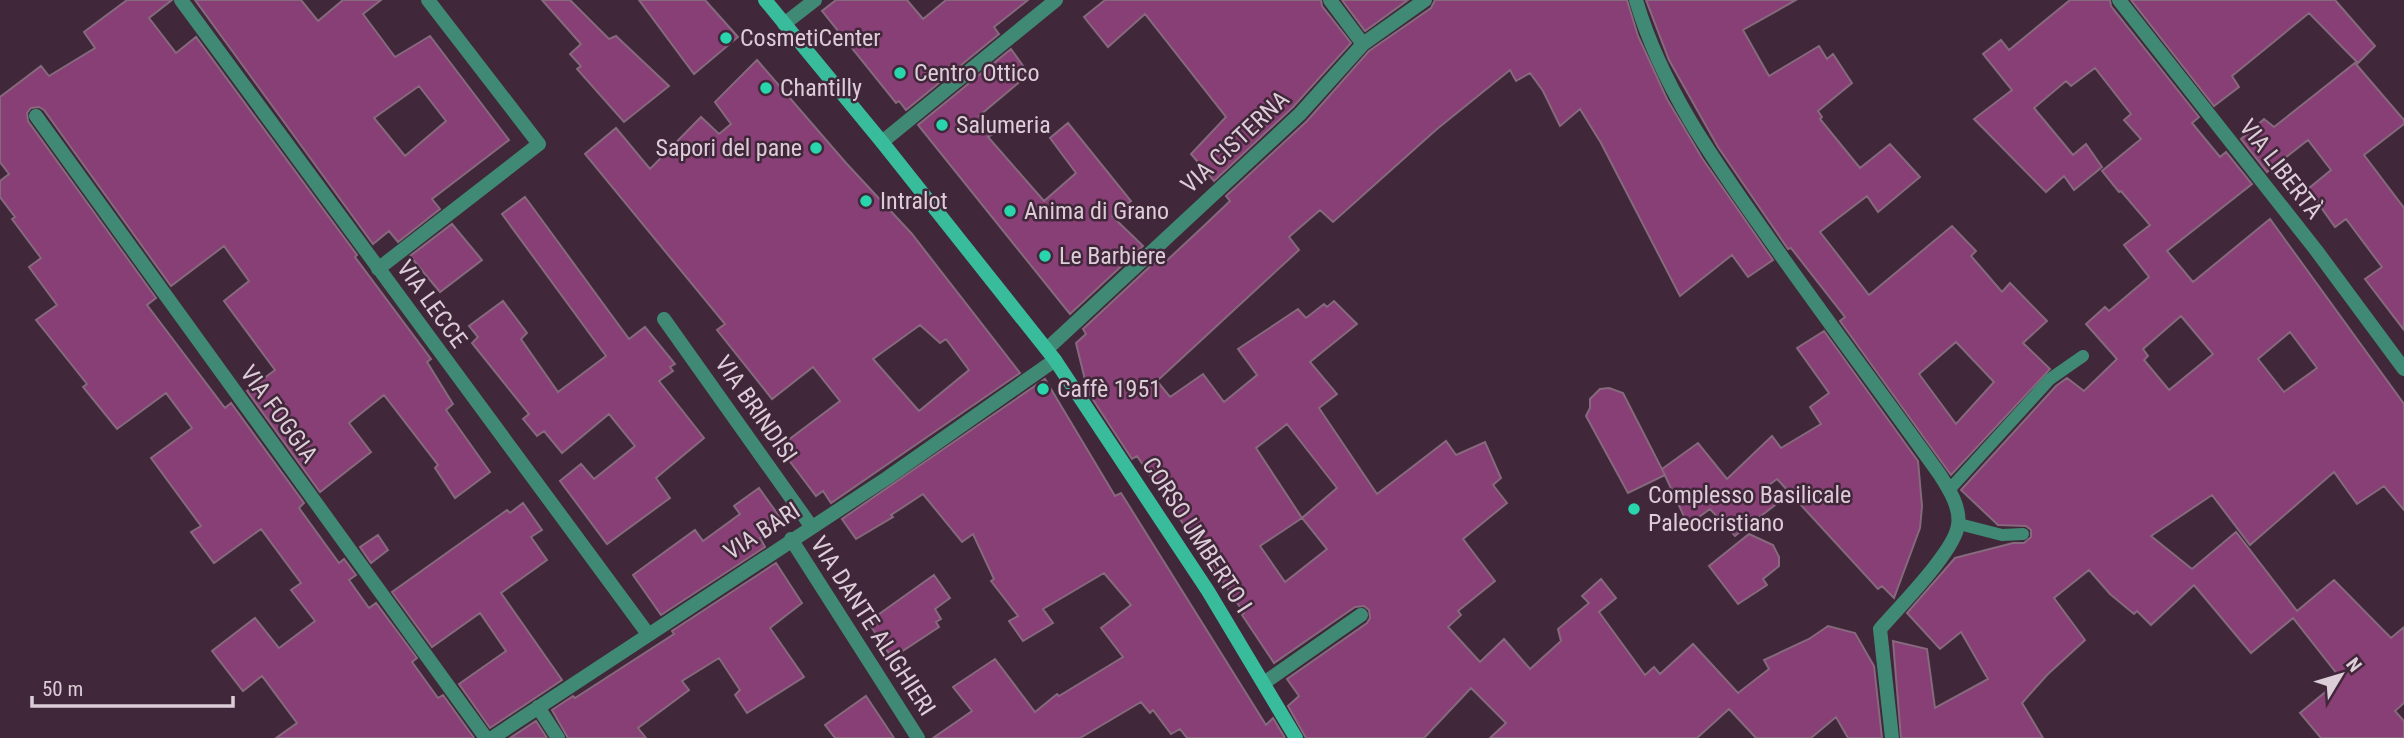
<svg xmlns="http://www.w3.org/2000/svg" width="2404" height="738" viewBox="0 0 2404 738" font-family="'Roboto Condensed',sans-serif">
<style>
.building{fill:#873f75;stroke:#86697d;stroke-width:2;fill-rule:evenodd}
.lines{fill:none;stroke-linecap:round;stroke-linejoin:round}
.lane{stroke:#408a75;stroke-width:12}
.street{stroke:#408a75;stroke-width:14}
.secondary{stroke:#39bc9b;stroke-width:14}
.poi-dot{fill:#29d5ad;stroke:#402739;stroke-width:2.5}
.labels{text-anchor:middle;dominant-baseline:central;stroke-width:5;stroke-linejoin:round;paint-order:stroke}
.poi-label{font-size:24px;fill:#ddcdd8;stroke:#402739;text-anchor:start}
.street-label{font-size:24px;fill:#ddcdd8;stroke:#402739}
</style>
<rect width="100%" height="100%" fill="#402739"/>
<path class="building" d="M127,0H172L149,18L176,53L196,37L357,255L355,257L431,359L427,362L453,404L446,410L490,472L455,498L435,468L438,465L384,395L349,423L371,452L320,492L247,391L275,370L224,301L249,281L224,246L171,286L44,110L39,107L31,108L27,113L28,121L156,298L147,305L225,408L231,403L304,503L299,508L339,563L344,559L356,575L349,580L369,608L376,603L417,658L412,662L438,698L443,695L474,738H276L297,723L262,676L243,691L212,651L255,618L279,648L315,621L291,590L301,583L261,529L214,563L191,532L201,526L151,458L192,428L166,393L117,429L83,387L87,384L36,320L57,305L29,267L41,258L12,219L15,217L0,197V181L9,174L0,162V97L41,66L49,76L95,48L84,32Z
M195,0H301L318,21L343,0H381L363,14L395,57L430,36L509,140L432,199L440,209L398,242L389,231L373,244ZM419,86L446,121L405,156L374,118Z
M542,0H570L609,39L616,36L669,86L624,122L577,69L581,66L570,54L581,44Z
M639,0H705L738,37L694,74Z
M836,0H907L923,19L946,0H1028L994,27L999,34L906,110L899,101L896,103L822,11Z
M1105,0H1321L1322,6L1351,43L1293,107L1214,181L1191,154L1226,117L1145,14L1108,47L1084,17Z
M1342,0H1408L1365,31Z
M1435,0H1627L1638,36L1667,99L1702,158L1773,260L1748,277L1732,255L1680,296L1601,143L1580,109L1560,126L1543,91L1530,73L1516,81L1510,70L1437,129L1333,222L1320,210L1289,237L1299,250L1157,381L1170,397L1203,374L1224,402L1257,375L1238,349L1298,309L1306,318L1324,304L1327,307L1334,301L1357,324L1310,362L1337,394L1319,408L1377,494L1446,441L1456,455L1485,442L1501,478L1493,485L1507,503L1463,539L1495,581L1458,611L1461,615L1448,627L1480,662L1504,639L1530,669L1561,641L1558,629L1589,603L1582,596L1601,579L1616,598L1599,612L1645,675L1654,667L1660,674L1693,644L1738,693L1769,669L1764,660L1809,639L1828,626L1855,633L1874,666L1882,738H1848L1836,717L1811,738H1756L1729,709L1697,738H1490L1506,723L1471,688L1424,738H1306L1288,706L1299,696L1287,679L1367,623L1370,618L1369,610L1364,606L1355,607L1274,663L1242,615L1244,613L1137,456L1132,459L1088,392L1076,343L1086,334L1083,329L1157,260L1162,265L1208,222L1230,201L1226,196L1307,121L1369,51L1431,8ZM1287,424L1337,488L1302,518L1327,549L1285,582L1260,546L1302,518L1256,448Z
M1646,0H1796L1743,30L1769,76L1819,46L1827,59L1833,54L1852,83L1818,111L1822,117L1820,119L1860,168L1890,144L1920,177L1878,212L1867,196L1820,232L1869,295L1952,226L1976,251L1971,256L2002,292L2010,283L2047,321L2023,343L2050,369L1951,475L1840,321L1845,317L1791,248L1788,249L1718,147L1669,60ZM1956,342L1994,382L1956,424L1919,374Z
M2070,0H2110L2111,6L2199,117L2192,123L2220,157L2226,152L2252,184L2167,251L2193,282L2270,219L2404,404V510L2384,486L2357,504L2334,472L2250,545L2212,495L2151,536L2192,569L2236,532L2297,611L2334,580L2391,638L2404,627V703L2395,711L2404,721V738H2321L2300,713L2341,679L2293,618L2251,653L2194,585L2151,625L2137,611L2134,614L2110,594L2089,570L2054,598L2085,640L2047,675L2022,703L2043,738H1901L1893,641L1927,649L1935,708L1988,679L1961,632L1940,649L1907,613L1955,558L2013,543H2024L2031,537V530L2026,526L1998,525L1961,490L2056,386L2067,378L2084,391L2117,359L2086,324L2105,307L2109,311L2149,277L2124,245L2150,225L2121,191L2119,192L2102,171L2141,139L2124,120L2131,114L2095,68L2071,86L2066,81L2034,108L2073,155L2086,144L2102,167L2074,190L2064,176L2046,192L1974,119L2012,90L1983,54L2001,40L2009,50ZM2181,316L2213,354L2169,390L2144,360L2148,356L2143,349ZM2290,332L2317,368L2284,392L2258,359Z
M2131,0H2335L2375,46L2358,63L2309,13L2232,76L2239,87L2214,106Z
M1011,49L1029,74L979,116L993,134L988,137L1044,201L1076,173L1050,138L1068,123L1131,201L1112,216L1143,246L1070,314L918,125Z
M757,60L846,163L912,234L1020,373L831,503L823,491L816,496L779,447L840,401L813,367L772,399L717,330L725,324L585,154L616,128L650,169L701,117L719,134L731,124L715,102ZM920,325L940,343L946,339L969,370L919,411L873,359Z
M2355,63L2404,120V124L2364,155L2404,208V330L2365,279L2382,267L2346,219L2335,227L2308,189L2331,170L2308,140L2267,172L2241,139L2264,119L2274,127Z
M525,197L629,339L645,327L675,364L670,367L673,371L659,381L704,438L656,478L670,498L607,544L560,481L581,464L594,479L635,446L609,414L562,453L544,431L537,436L523,419L529,414L472,343L478,337L469,326L503,301L527,333L521,339L558,392L606,356L502,214Z
M452,224L482,260L440,292L410,256Z
M1824,331L1918,461L1922,506L1920,528L1894,598L1882,586L1878,589L1777,479L1769,485L1779,502L1735,536L1710,509L1688,525L1662,469L1698,443L1727,479L1772,436L1781,448L1821,424L1810,407L1829,393L1797,348Z
M1045,379L1115,496L1121,493L1266,725L1273,718L1285,738H1187L1180,729L1171,734L1153,710L1150,713L1141,702L1080,738H933L972,711L953,687L995,659L1035,712L1057,694L1059,696L1123,657L1101,628L1131,605L1104,573L1043,609L1053,623L1023,641L1009,621L1018,616L991,581L994,579L973,534L962,542L923,494L891,515L893,517L856,539L842,519Z
M1609,388L1623,393L1665,475L1628,493L1586,416L1590,408V399L1600,389Z
M759,488L784,523L760,538L765,547L661,615L633,575L695,530L703,541L740,514L734,506Z
M523,503L542,530L531,537L547,560L501,593L562,680L490,728L459,684L506,651L480,613L432,647L392,592L507,510L510,513Z
M1749,534L1773,545L1779,557V566L1763,579L1767,585L1738,604L1709,566Z
M378,535L388,550L371,563L360,547Z
M776,563L802,603L770,628L804,677L747,713L735,695L740,690L719,658L682,681L689,690L638,728L646,738H568L552,710L573,696L575,698L674,634L672,631Z
M934,575L950,598L935,609L941,619L936,622L939,627L892,658L868,622Z
M866,696L894,738H835L825,725Z
M536,721L547,738H510Z"/>
<g class="lines">
<path class="lane" d="M1949,490L2050,379L2083,356
M1959,524L2002,535L2023,534"/>
<path class="street" d="M181,0L648,634
M1330,0L1363,44
M1636,0C1662,89 1715,162 1768,237C1824,317 1883,395 1940,475C1949,489 1961,508 1958,525C1955,551 1899,607 1880,629L1892,738
M2119,0L2316,250L2404,369
M784,24L815,0
M36,116L486,738
M882,142L1056,0
M378,269L539,144L428,0
M664,319L811,526
M1047,349L1300,114L1363,44L1425,0
M791,539L918,738
M1264,683L1361,615
M538,707L558,738
M492,738L887,478L1055,360"/>
<path class="secondary" d="M765,0L882,142L1055,360L1208,591L1296,738"/>
</g>
<g class="poi-dot">
<circle cx="726" cy="38" r="7"/>
<circle cx="900" cy="73" r="7"/>
<circle cx="766" cy="88" r="7"/>
<circle cx="942" cy="125" r="7"/>
<circle cx="816" cy="148" r="7"/>
<circle cx="866" cy="201" r="7"/>
<circle cx="1010" cy="211" r="7"/>
<circle cx="1045" cy="256" r="7"/>
<circle cx="1043" cy="389" r="7"/>
<circle cx="1634" cy="509" r="7"/>
</g>
<g class="labels">
<g class="poi-label">
<text x="740" y="38">CosmetiCenter</text>
<text x="914" y="73">Centro Ottico</text>
<text x="780" y="88">Chantilly</text>
<text x="956" y="125">Salumeria</text>
<text x="802" y="148" text-anchor="end">Sapori del pane</text>
<text x="880" y="201">Intralot</text>
<text x="1024" y="211">Anima di Grano</text>
<text x="1059" y="256">Le Barbiere</text>
<text x="1057" y="389">Caffè 1951</text>
<text x="1648" y="495">Complesso Basilicale<tspan x="1648" dy="28">Paleocristiano</tspan></text>
</g>
<g class="street-label">
<text transform="translate(1235 142) rotate(-43)">VIA CISTERNA</text>
<text transform="translate(2281 169) rotate(52)">VIA LIBERTÀ</text>
<text transform="translate(432 304) rotate(54)">VIA LECCE</text>
<text transform="translate(756 409) rotate(55)">VIA BRINDISI</text>
<text transform="translate(279 414) rotate(54)">VIA FOGGIA</text>
<text transform="translate(762 531) rotate(-33)">VIA BARI</text>
<text transform="translate(1197 535) rotate(57)">CORSO UMBERTO I</text>
<text transform="translate(873 626) rotate(57)">VIA DANTE ALIGHIERI</text>
</g>
</g>
<g transform="translate(2341 675) rotate(52)" stroke="#402739" stroke-width="5" paint-order="stroke">
<path d="M0-5L12 26L0 18L-12 26Z" fill="#ddcdd8"/>
<text y="-10" font-size="19" font-weight="bold" text-anchor="middle" fill="#ddcdd8">N</text>
</g>
<path d="M32 696v10h201v-10" fill="none" stroke="#ddcdd8" stroke-width="3.5"/>
<text x="42" y="696" font-size="21" fill="#ddcdd8" stroke="#402739" stroke-width="5" paint-order="stroke">50 m</text>
</svg>
